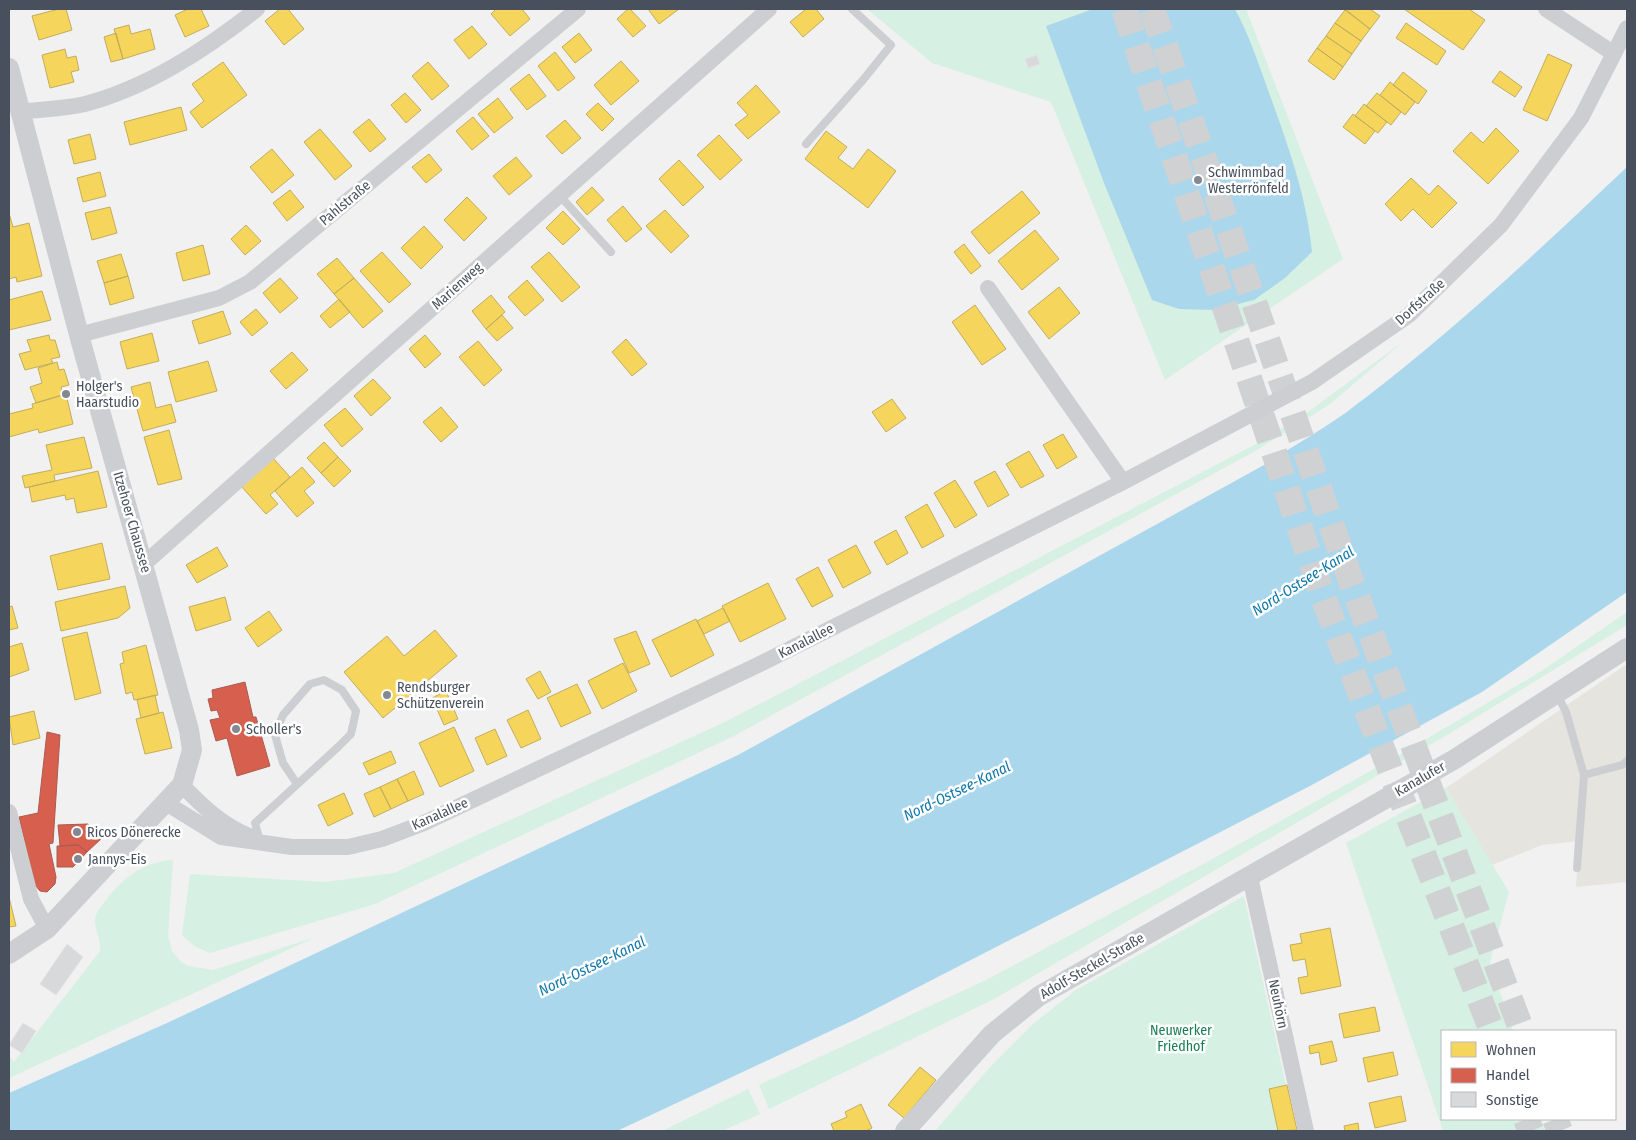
<svg xmlns="http://www.w3.org/2000/svg" width="1636" height="1140" viewBox="0 0 1636 1140" font-family="'Fira Sans Condensed',sans-serif">
<style>
.commercial{fill:#e6e4df}
.green{fill:#d6f0e3}
.water{fill:#abd7ed}
.homes{fill:#f6d55c;stroke:#c2ad5c}
.shops{fill:#d6604d;stroke:#ab5b52}
.building{fill:#d8d9db;stroke:#e2e3e4}
.lines{fill:none;stroke-linecap:round;stroke-linejoin:round}
.trunk-tunnel{stroke:#cfd1d3;stroke-width:26;stroke-dasharray:26 13;stroke-linecap:butt}
.service{stroke:#ccced1;stroke-width:8}
.minor{stroke:#ccced1;stroke-width:16}
.tertiary{stroke:#ccced1;stroke-width:20}
.poi-dot{fill:#838891;stroke:#fff;stroke-width:2}
.labels{text-anchor:middle;dominant-baseline:central;stroke-width:5;stroke-linejoin:round;paint-order:stroke}
.poi-label{font-size:14px;fill:#48505d;stroke:#fff;text-anchor:start}
.street-label{font-size:14px;fill:#48505d;stroke:#fff}
.park-label{font-size:14px;fill:#197e57;stroke:#fff}
.water-label{font-size:15px;font-style:italic;fill:#0f77a9;stroke:#fff}
</style>
<rect width="100%" height="100%" fill="#f1f1f1"/>
<path class="commercial" d="M1627,664V882L1576,887L1579,841L1542,845L1492,865L1446,788Z"/>
<path class="green" d="M867,9H1246L1343,259L1165,380L1051,102L932,63Z
M1404,341L1330,404L1257,450L732,737L375,904L210,953L194,946L182,935L190,874L325,882L394,873L725,722L1256,444L1304,415Z
M1627,612V625L1447,735L994,999L769,1109L759,1085L986,980L1205,863L1399,755L1540,672Z
M1446,788L1509,892L1490,962L1513,1031H1442V1119H1541L1545,1131H1443L1346,843Z
M173,860L168,936L172,951L180,961L188,966L213,970L316,937L9,1078V1056L14,1062L100,951C101,937 95,932 95,921C95,913 101,906 106,900C124,877 143,862 173,860Z
M1244,896L1296,1131H935L990,1067L1033,1024L1076,990Z
M748,1089L760,1114L722,1131H662Z"/>
<path class="water" d="M1093,9H1235C1249,35 1258,62 1268,90C1287,142 1307,197 1312,252L1285,278L1254,300L1214,310L1179,309L1152,300L1104,183L1046,26Z
M1627,167V592L1482,692L1308,787L856,1019L617,1131H9V1093L167,1023L738,755L1264,465C1290,448 1318,432 1344,414C1445,339 1536,253 1627,167Z"/>
<path class="homes" d="M59,9H66L72,30L39,40L32,16Z
M188,9H201L209,26L185,37L175,15Z
M280,9H288L304,29L284,45L265,21Z
M496,9H522L530,19L510,36L491,14Z
M628,9H630L646,26L633,37L617,19Z
M648,9H679L659,24Z
M806,9H816L824,19L803,37L790,22Z
M1345,9H1370L1380,16L1370,29Z
M1404,9H1469L1485,20L1463,50Z
M1345,10L1370,29L1361,41L1335,23Z
M1335,23L1361,41L1352,54L1326,36Z
M1406,23L1446,51L1437,65L1396,38Z
M129,25L131,34L150,29L155,49L123,59L114,29Z
M472,26L487,44L469,59L454,40Z
M116,33L123,59L111,62L104,37Z
M579,33L592,50L575,63L562,47Z
M1326,36L1352,54L1343,67L1317,48Z
M1317,48L1343,67L1334,80L1308,61Z
M65,49L67,58L76,56L79,70L71,72L74,82L50,88L42,55Z
M555,52L575,78L558,91L538,66Z
M1548,54L1572,65L1547,121L1523,110Z
M621,61L639,81L611,105L594,85Z
M223,62L247,95L202,128L190,112L204,101L192,84Z
M428,62L449,86L432,100L412,76Z
M1500,71L1522,87L1515,97L1492,82Z
M1403,72L1427,91L1418,104L1393,85Z
M529,74L546,96L527,110L510,89Z
M1390,82L1415,102L1405,115L1380,95Z
M756,85L780,112L748,139L735,125L748,115L737,103Z
M405,93L421,110L406,123L391,105Z
M1377,93L1401,112L1391,125L1366,106Z
M498,98L513,118L494,133L478,114Z
M598,103L614,119L602,131L586,114Z
M1364,104L1387,122L1378,133L1355,116Z
M181,107L187,130L130,145L124,122Z
M1353,114L1375,131L1365,144L1343,127Z
M473,117L489,136L472,150L456,131Z
M369,119L386,139L370,152L353,132Z
M565,120L581,138L562,154L546,136Z
M1496,128L1519,151L1488,184L1453,151L1471,132L1483,143Z
M320,129L352,166L335,180L304,142Z
M826,131L847,147L838,158L853,169L868,149L896,171L868,208L805,159Z
M90,134L96,159L74,164L68,140Z
M719,135L742,160L720,180L697,155Z
M272,149L294,175L272,193L250,167Z
M429,154L442,170L426,183L412,167Z
M516,157L532,176L509,195L493,176Z
M679,160L704,187L683,206L659,179Z
M100,172L106,196L83,202L77,178Z
M1411,178L1429,195L1438,185L1457,203L1432,228L1413,209L1401,221L1385,204Z
M592,187L604,200L587,215L576,202Z
M290,190L304,207L287,221L273,203Z
M1022,191L1040,213L989,254L971,232Z
M467,197L487,218L464,241L444,220Z
M623,206L642,229L626,242L607,220Z
M110,207L117,233L92,240L85,213Z
M665,210L689,236L671,253L646,226Z
M563,211L580,229L563,245L546,228Z
M9,213L13,227L29,223L42,276L17,282L16,277L9,279Z
M246,225L261,241L245,255L231,239Z
M424,226L443,247L421,269L401,248Z
M1035,230L1059,259L1022,290L998,261Z
M964,244L981,266L971,274L954,252Z
M203,245L210,274L183,281L176,253Z
M382,252L411,284L389,303L360,271Z
M549,252L580,287L562,302L531,267Z
M121,254L128,276L104,283L97,261Z
M337,258L354,278L334,294L317,274Z
M128,276L134,298L110,305L104,283Z
M280,278L298,298L280,313L263,293Z
M354,278L383,311L363,328L334,294Z
M527,280L544,300L525,316L508,297Z
M1059,287L1080,313L1049,339L1028,312Z
M42,291L51,320L9,330V300Z
M491,295L505,312L486,329L472,311Z
M339,299L350,312L330,328L320,316Z
M975,305L1006,349L982,365L952,322Z
M256,309L268,323L252,336L240,322Z
M223,311L231,334L199,344L192,321Z
M502,315L513,328L497,341L486,329Z
M152,333L159,361L127,369L120,342Z
M49,335L50,340H55L60,357L51,359L53,363L25,370L19,354L31,351L27,340Z
M425,335L441,354L425,368L409,349Z
M626,339L647,364L632,376L612,352Z
M478,341L502,370L484,386L459,357Z
M292,352L308,370L286,389L270,371Z
M208,361L217,391L176,402L168,372Z
M57,362L59,370L64,369L69,385L61,387L63,395L36,403L30,387L42,383L38,368Z
M373,379L391,398L371,416L354,396Z
M150,382L156,408L171,404L176,422L143,431L131,387Z
M66,394L73,424L39,433L38,429L9,437V414L33,408L32,404Z
M892,399L906,418L886,432L872,412Z
M441,407L458,427L441,442L423,422Z
M345,408L363,429L342,447L324,425Z
M169,430L182,479L158,485L144,437Z
M1063,434L1077,457L1057,469L1043,445Z
M84,437L92,468L54,475L55,481L25,488L22,476L52,470L46,445Z
M324,442L338,457L321,473L307,458Z
M1029,451L1044,476L1021,488L1006,464Z
M338,457L351,471L334,487L321,473Z
M273,458L290,477L270,495L278,504L266,514L241,486Z
M302,467L315,482L304,491L314,503L297,517L275,491Z
M98,471L107,507L77,513L74,498L66,500L65,495L32,502L29,487Z
M995,471L1009,495L988,507L974,482Z
M955,480L977,515L955,528L934,493Z
M927,504L944,536L922,548L905,517Z
M896,530L908,553L887,565L874,542Z
M102,543L110,579L58,590L50,556Z
M856,545L871,573L843,588L828,560Z
M217,547L228,566L197,583L186,565Z
M818,567L833,596L812,607L796,579Z
M768,583L786,619L740,642L722,606Z
M125,586L130,608L118,618L61,631L55,602Z
M225,597L231,620L196,631L189,607Z
M12,606L18,628L9,630V607Z
M723,608L730,621L704,634L697,621Z
M269,611L282,630L258,647L245,628Z
M696,619L714,655L671,677L652,640Z
M435,630L457,656L383,718L344,672L387,636L404,656Z
M636,631L650,664L629,673L614,639Z
M87,632L101,693L75,700L62,638Z
M22,643L29,670L9,677V647Z
M146,645L158,695L134,700L132,692L126,694L120,664L124,663L122,652Z
M623,663L637,691L602,709L588,681Z
M540,671L551,692L538,699L526,679Z
M577,684L591,713L561,727L547,698Z
M446,691L458,719L444,725L432,698Z
M155,695L159,713L141,718L137,700Z
M528,710L541,739L521,748L507,720Z
M34,711L40,738L13,745L9,717Z
M163,712L172,748L145,754L136,719Z
M454,727L474,771L440,787L419,743Z
M495,729L507,756L487,765L475,738Z
M391,751L396,763L369,775L363,763Z
M414,771L424,794L408,801L397,779Z
M397,779L408,801L391,809L380,787Z
M380,787L391,809L374,817L364,794Z
M344,793L353,814L328,826L318,805Z
M9,897L16,926L9,927Z
M1330,928L1341,986L1301,994L1298,978L1308,976L1305,959L1293,961L1290,945L1302,943L1300,934Z
M1375,1007L1380,1031L1344,1038L1339,1014Z
M1332,1041L1337,1061L1321,1065L1319,1052L1310,1054L1309,1046Z
M1393,1052L1398,1075L1368,1082L1363,1058Z
M920,1067L936,1080L904,1118L888,1105Z
M1287,1085L1297,1130L1278,1131L1269,1089Z
M1401,1096L1406,1121L1375,1128L1369,1103Z
M861,1104L872,1128L866,1131H834L831,1124L847,1117L845,1112Z
M1358,1123L1359,1131H1345L1344,1126Z"/>
<path class="shops" d="M245,682L253,717H256L270,766L237,776L227,738L216,741L210,720L220,718L217,710L211,711L208,699L213,698L212,690Z
M47,732L60,735L53,843L49,844L56,877L55,884L47,892L40,891L35,885L19,817L38,813Z
M88,824L102,838L87,852L78,845L60,846L58,825Z
M78,845L87,852L73,867H57V846Z"/>
<path class="building" d="M1037,55L1040,64L1028,68L1025,59Z
M67,944L83,957L56,995L40,984Z
M23,1023L36,1031L22,1053L9,1045Z"/>
<g class="lines">
<path class="trunk-tunnel" d="M1124,9L1323,597L1492,1031
M1152,9L1352,584L1522,1031
M1526,1119L1531,1131
M1555,1119L1560,1131"/>
<path class="service" d="M806,144L863,80L891,45L852,9
M559,195L611,252
M1557,694L1566,712L1584,775L1577,868
M1584,775L1622,765L1627,761
M260,841L255,823L338,747L351,734L356,711L342,690L324,680L310,684L283,715L275,735L283,763L297,784"/>
<path class="minor" d="M1546,9L1613,53
M20,112C41,109 64,109 85,104C149,87 206,49 257,9
M988,288L1123,482
M79,335L219,298L250,282L578,9
M144,564L769,9
M182,785C202,806 222,825 249,836
M166,803L221,837L292,847H348L382,839L424,823L758,665L1123,482L1312,382L1409,315L1501,225L1581,118L1627,28
M9,812L31,899L47,929
M1250,877L1306,1131"/>
<path class="tertiary" d="M9,68L79,335L189,730L192,750L182,785L177,790L47,929L9,954
M905,1131L992,1034L1039,996L1455,759L1627,648"/>
</g>
<g class="poi-dot">
<circle cx="1198" cy="180" r="5"/>
<circle cx="66" cy="394" r="5"/>
<circle cx="387" cy="695" r="5"/>
<circle cx="236" cy="729" r="5"/>
<circle cx="77" cy="832" r="5"/>
<circle cx="78" cy="859" r="5"/>
</g>
<g class="labels">
<g class="poi-label">
<text x="1208" y="172">Schwimmbad<tspan x="1208" dy="16">Westerrönfeld</tspan></text>
<text x="76" y="386">Holger's<tspan x="76" dy="16">Haarstudio</tspan></text>
<text x="397" y="687">Rendsburger<tspan x="397" dy="16">Schützenverein</tspan></text>
<text x="246" y="729">Scholler's</text>
<text x="87" y="832">Ricos Dönerecke</text>
<text x="88" y="859">Jannys-Eis</text>
</g>
<g class="street-label">
<text transform="translate(345 203) rotate(-40)">Pahlstraße</text>
<text transform="translate(457 286) rotate(-42)">Marienweg</text>
<text transform="translate(1420 302) rotate(-42)">Dorfstraße</text>
<text transform="translate(132 522) rotate(74)">Itzehoer Chaussee</text>
<text transform="translate(806 641) rotate(-27)">Kanalallee</text>
<text transform="translate(1420 779) rotate(-30)">Kanalufer</text>
<text transform="translate(440 814) rotate(-24)">Kanalallee</text>
<text transform="translate(1092 966) rotate(-30)">Adolf-Steckel-Straße</text>
<text transform="translate(1278 1004) rotate(78)">Neuhörn</text>
</g>
<g class="park-label">
<text x="1181" y="1030">Neuwerker<tspan x="1181" dy="16">Friedhof</tspan></text>
</g>
<g class="water-label">
<text transform="translate(1303 581) rotate(-32)">Nord-Ostsee-Kanal</text>
<text transform="translate(957 791) rotate(-26)">Nord-Ostsee-Kanal</text>
<text transform="translate(592 966) rotate(-26)">Nord-Ostsee-Kanal</text>
</g>
</g>
<rect width="1636" height="1140" fill="none" stroke="#48505d" stroke-width="20"/>
<rect x="1441" y="1030" width="175" height="90" fill="#ffffff" stroke="#b6b9be"/>
<rect x="1451" y="1042" width="25" height="15" fill="#f6d55c" stroke="#b6b9be"/>
<text x="1486" y="1055" font-size="15" fill="#48505d">Wohnen</text>
<rect x="1451" y="1068" width="25" height="15" fill="#d6604d" stroke="#b6b9be"/>
<text x="1486" y="1080" font-size="15" fill="#48505d">Handel</text>
<rect x="1451" y="1092" width="25" height="15" fill="#d8d9db" stroke="#b6b9be"/>
<text x="1486" y="1105" font-size="15" fill="#48505d">Sonstige</text>
</svg>
